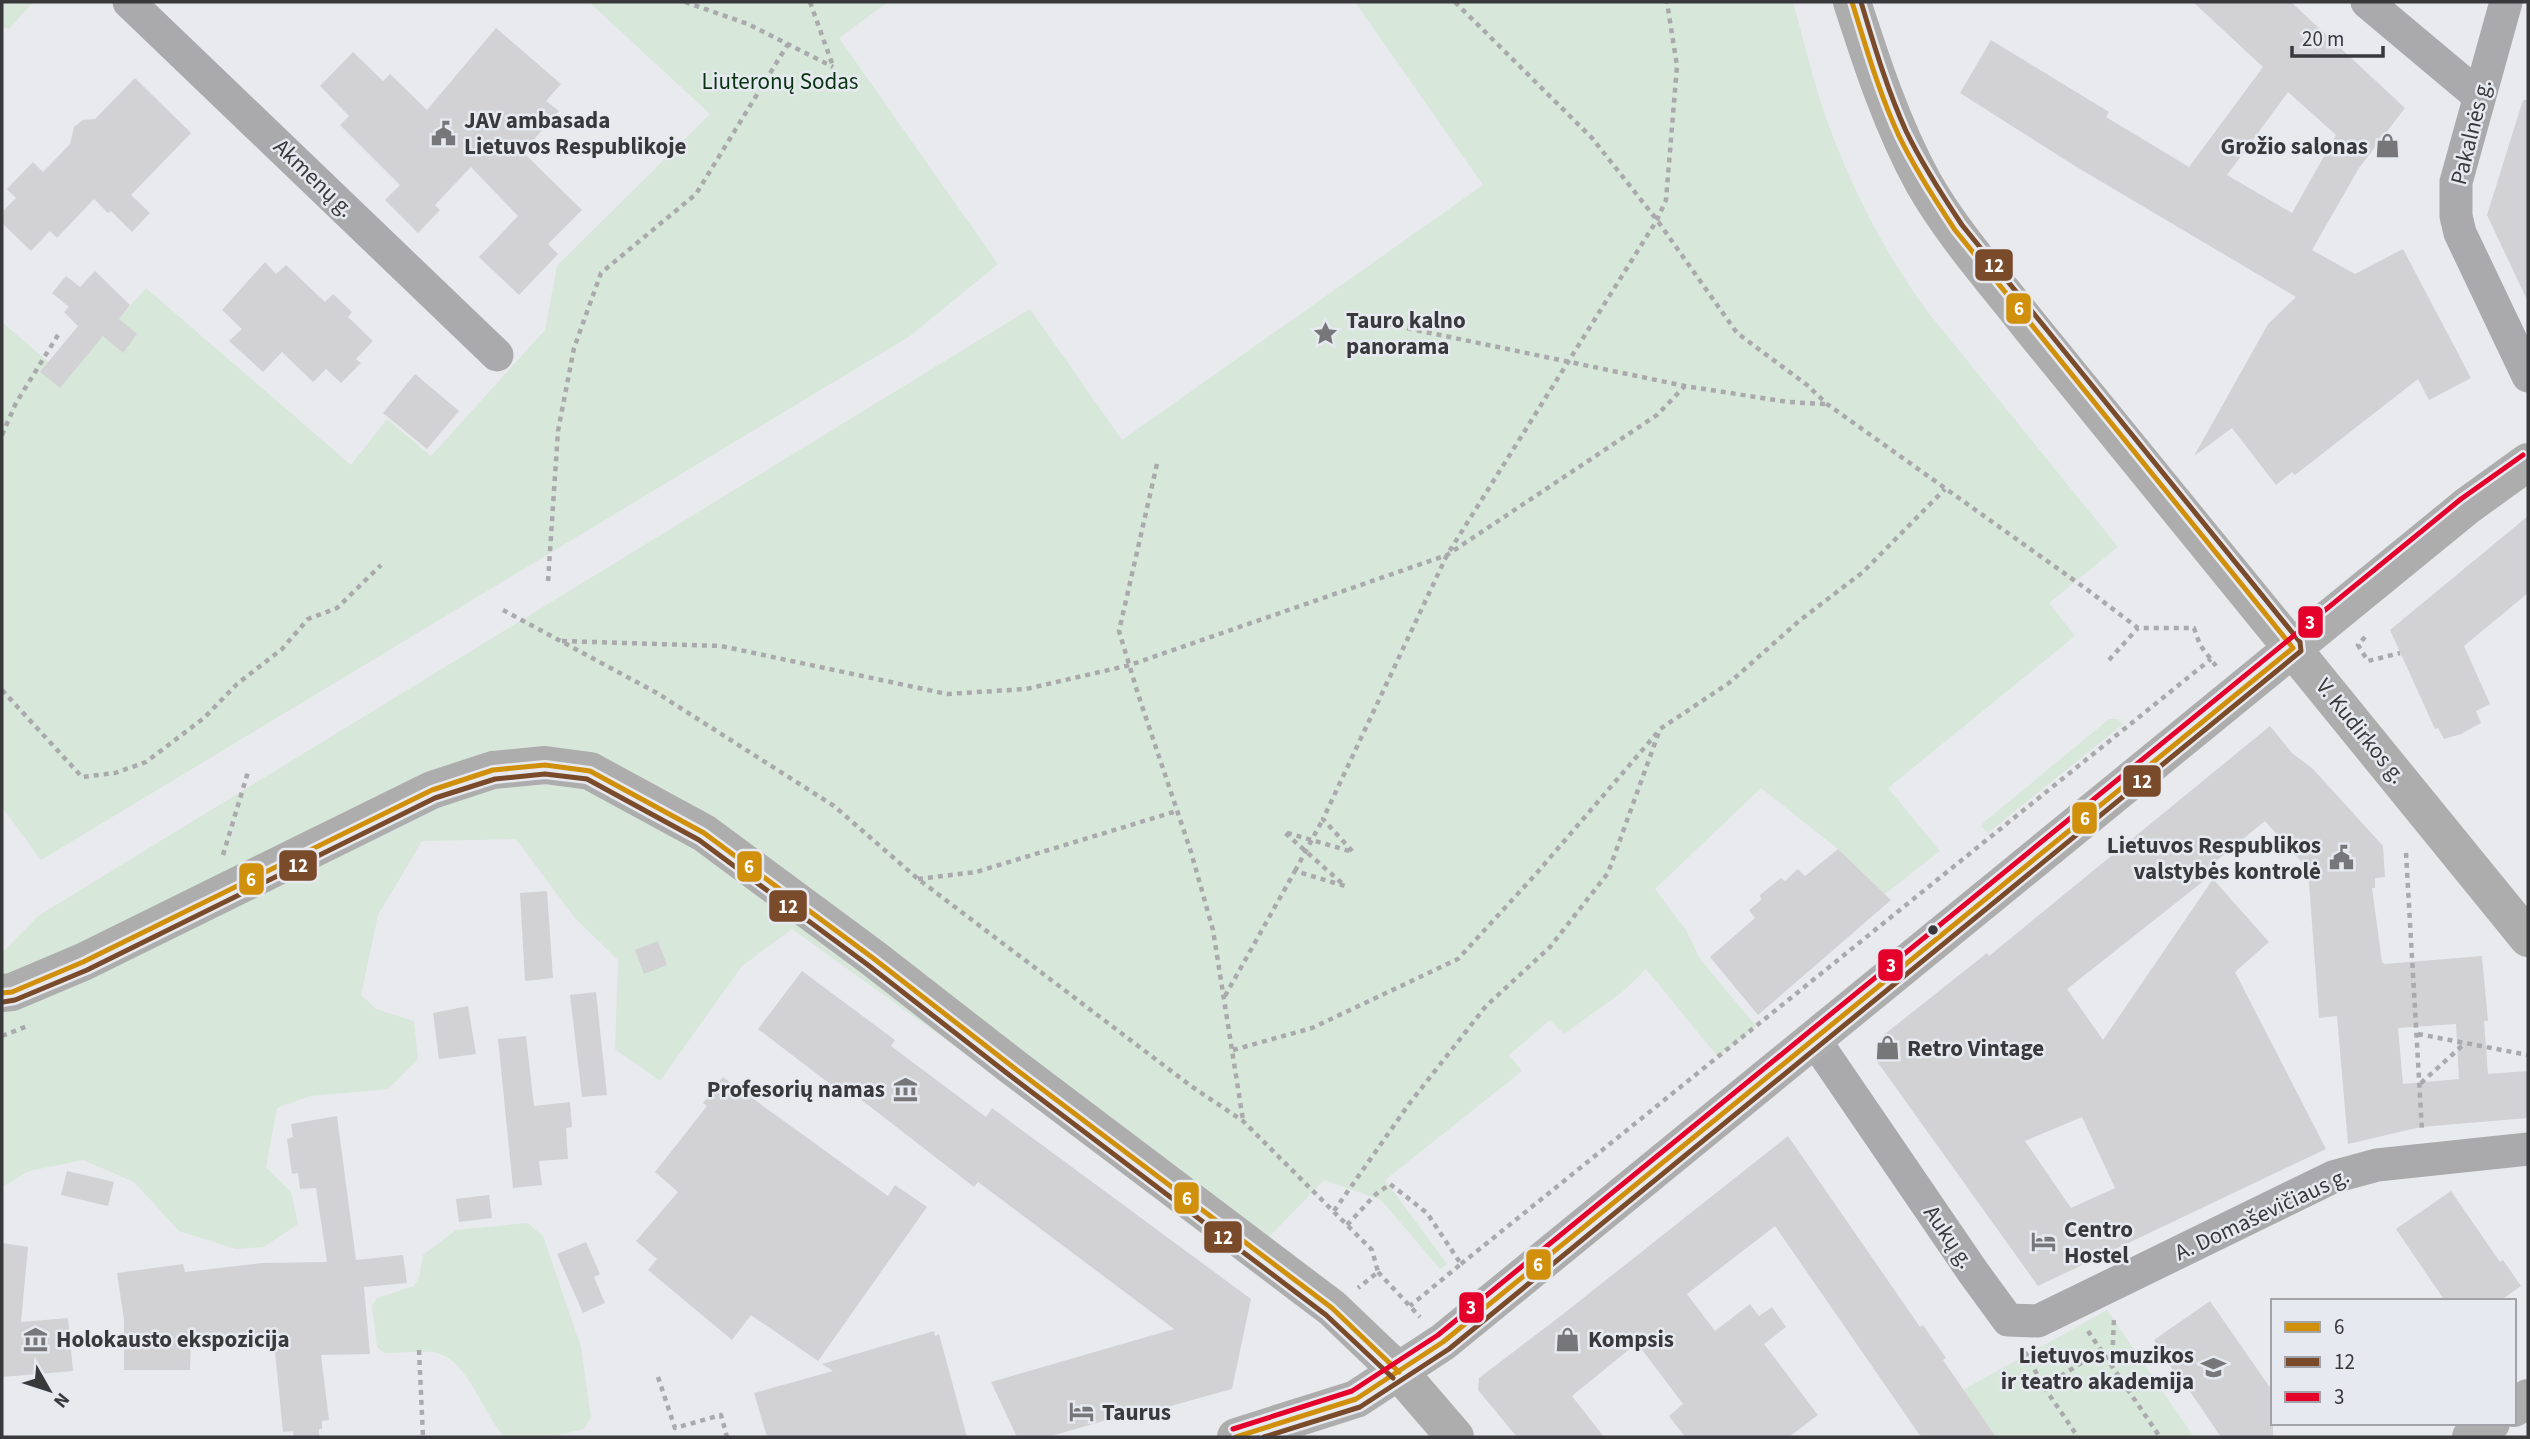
<svg xmlns="http://www.w3.org/2000/svg" width="2530" height="1439" viewBox="0 0 2530 1439" font-family="'Source Sans 3',sans-serif">
<style>
.green{fill:#d7e7da}
.building{fill:#d2d2d5;fill-rule:evenodd}
.lines{fill:none;stroke-linecap:round;stroke-linejoin:round}
.path{stroke:#aaaaac;stroke-width:4.5;stroke-dasharray:5 5;stroke-linecap:butt}
.minor{stroke:#aaa9ab;stroke-width:33}
.major{stroke:#adadae;stroke-width:38}
.bus-1-casing{stroke:#e7e9f0;stroke-width:10}
.bus-2-casing{stroke:#e7e9f0;stroke-width:10}
.bus-3-casing{stroke:#e7e9f0;stroke-width:10}
.bus-1{stroke:#d1900c;stroke-width:5}
.bus-2{stroke:#7a4b2a;stroke-width:5}
.bus-3{stroke:#e4002b;stroke-width:5}
.bus-dot{fill:#39393c;stroke:#e7e9f0;stroke-width:2.5}
.labels{text-anchor:middle;dominant-baseline:central;stroke-width:5;stroke-linejoin:round;paint-order:stroke}
.park-label{font-size:23px;fill:#073310;stroke:#e7e9f0}
.poi-label{font-size:23px;font-weight:bold;fill:#39393c;stroke:#e7e9f0;text-anchor:start}
.street-label{font-size:23px;fill:#39393c;stroke:#e7e9f0}
.line-badge{stroke:#e7e9f0;stroke-width:2.5}
.badge-label{font-size:19px;text-anchor:middle;font-weight:bold;fill:#fff}
</style>
<rect width="100%" height="100%" fill="#e9eaee"/>
<path class="green" d="M2,2H33L9,29L2,27Z
M589,2H888L839,38L998,264L910,336L41,860L2,807V322L66,377L146,288L351,465L387,419L431,456L545,330L557,266L710,114Z
M1355,2H1793C1802,34 1810,68 1820,100C1845,176 1880,246 1927,311L2118,547L2049,603L2075,636L1888,788L1940,851L1885,894L1838,849L1761,788L1655,889L1686,930L1700,959L1756,1026L1718,1057L1646,969L1621,993L1564,1034L1550,1020L1509,1055L1522,1071L1385,1180L1447,1264L1440,1269L1381,1200L1324,1180L1269,1237L960,1050L792,929L742,966L660,1081L615,1049L618,960L574,917L516,839L422,841L378,915L361,995L376,1009L414,1021L418,1059L388,1089L310,1096L277,1108L266,1167L291,1192L298,1224L264,1247L236,1249L179,1231L134,1182L83,1160L29,1171L2,1187V953L38,916L1030,309L1122,440L1483,185Z
M2109,719H2118L2123,724L1988,833L1981,826L1983,823Z
M527,1223L543,1236L581,1347L591,1418L584,1429L550,1437H505C482,1414 468,1357 433,1352C417,1351 400,1353 384,1353L377,1347L372,1306L377,1298L414,1286L419,1278L423,1255L456,1230Z
M2107,1310L2194,1437H1996L1963,1390Z"/>
<path class="building" d="M2193,2H2291L2405,108L2359,168L2312,250L2355,274L2403,249L2471,378L2429,400L2418,379L2295,475L2292,472L2276,485L2232,428L2194,456L2268,324L2296,297L2075,166L1960,93L1991,40L2109,112L2106,117L2189,167L2263,67ZM2288,92L2336,135L2292,213L2227,175Z
M496,28L561,84L546,101L559,111L523,152L582,210L548,244L558,254L519,295L479,257L518,216L471,167L435,205L440,210L418,233L385,200L400,185L340,125L349,116L320,86L353,52L383,81L390,74L427,110Z
M135,78L191,133L131,195L150,213L132,232L111,211L108,213L94,199L57,238L50,231L31,251L2,223V212L16,198L7,189L33,162L43,172L70,144L74,127L83,120L95,119Z
M2523,100H2528V302L2487,215Z
M265,262L276,274L286,265L325,302L333,294L352,312L348,317L373,341L356,359L361,363L341,383L326,369L313,382L282,352L263,372L229,341L242,329L222,310Z
M95,271L130,305L119,319L137,334L123,353L103,336L60,388L40,372L78,326L64,312L69,307L52,293L66,276L80,287Z
M415,374L459,411L427,449L383,413Z
M2528,516V593L2464,646L2490,704L2476,711L2481,723L2461,734L2444,739L2438,728L2435,729L2390,630Z
M2270,726L2292,753L2313,769L2383,846L2385,877L2375,878V888H2372L2382,962L2385,964L2482,956L2488,1021H2484L2488,1074L2528,1071V1118L2421,1127L2348,1144L2337,1016L2319,1018L2308,869L2265,821L2205,870L2210,876L2067,989L2103,1040L2213,879L2269,942L2235,972L2326,1149L2038,1286L1876,1060L1881,1037L1987,953L1989,956ZM2456,1024L2459,1079L2403,1084L2398,1028ZM2082,1117L2115,1188L2071,1208L2025,1141Z
M1838,849L1891,900L1758,1015L1710,957L1755,918L1749,910L1761,900L1760,895L1781,878L1785,881L1798,869L1805,876Z
M547,891L553,978L525,981L520,893Z
M658,941L667,965L644,974L635,950Z
M802,971L895,1040L891,1046L986,1117L992,1108L1251,1299L1232,1389L1149,1412L1148,1408L1048,1437H1017L991,1382L1174,1329L978,1182L974,1187L855,1095L851,1100L758,1029Z
M596,992L607,1095L582,1097L570,995Z
M468,1006L476,1054L439,1059L433,1013Z
M526,1036L534,1106L570,1102L572,1127L566,1128L568,1159L539,1161L542,1185L513,1188L498,1039Z
M723,1077L888,1196L895,1185L927,1207L818,1361L751,1315L732,1340L648,1270L657,1259L636,1241L678,1192L655,1172L707,1106L703,1103Z
M337,1116L356,1260L403,1255L407,1283L364,1287L370,1354L321,1355L329,1420L322,1421V1429H319V1437H294L293,1431L283,1432L273,1332L191,1341L190,1370H124V1320L117,1273L183,1264L185,1272L262,1263L327,1262L316,1188L300,1189L298,1173L292,1174L287,1139L293,1137L291,1124Z
M1788,1136L1920,1327L1923,1325L1946,1358L1943,1360L1996,1437H1921L1775,1226L1687,1294L1715,1331L1750,1304L1759,1316L1772,1307L1786,1327L1764,1344L1818,1415L1789,1437H1685L1669,1416L1683,1404L1637,1343L1572,1396L1604,1437H1517L1478,1390L1479,1378L1558,1318Z
M67,1171L114,1182L108,1206L61,1195Z
M2451,1191L2500,1262L2503,1260L2521,1286L2500,1301H2445L2396,1229Z
M489,1195L492,1218L459,1222L456,1199Z
M586,1242L600,1274L594,1277L605,1303L583,1313L557,1254Z
M2,1243L28,1247L21,1322L68,1318L73,1371L2,1377Z
M2210,1301L2273,1392V1437H2221L2180,1377L2178,1378L2154,1340Z
M934,1331L935,1336L939,1334L967,1437H767L754,1393L833,1371L822,1364Z"/>
<g class="lines">
<path class="path" d="M685,2L748,24L833,67
M810,2L833,66
M1455,2L1592,138L1657,220L1737,333L1807,385L1827,404L2085,588L2138,628H2194L2200,645L2216,666
M1368,320L1685,386L1788,402L1826,404
M2,435L16,403L58,335
M1157,464L1119,631L1138,694L1191,852L1213,930L1243,1120
M548,581L558,431L574,348L601,273L696,194L788,44
M503,610L657,693L834,806L918,879L1191,1086L1243,1121L1372,1250L1378,1272L1358,1288
M2365,637L2358,645L2368,661L2400,653
M562,641L721,646L947,694L1026,689L1130,665L1447,555L1657,415L1685,386
M2109,660L2138,628
M2,690L82,777L115,773L146,762L204,718L237,684L282,649L308,619L337,608L381,565
M2406,853L2422,1131
M223,855L248,772
M1295,871L1323,819
M918,879L976,872L1177,811
M1225,996L1295,871L1345,886L1284,832L1353,852L1323,819L1447,555L1657,220L1666,200L1677,66L1667,2
M2418,1034L2528,1055
M2,1036L30,1025
M1233,1050L1312,1028L1458,959L1535,875L1657,733
M2421,1083L2464,1044
M1334,1211L1409,1104L1486,1006L1550,947L1608,873L1660,729L1729,683L1799,621L1863,572L1945,489
M1347,1225L1375,1195L1390,1184L1427,1213L1461,1264L1410,1306
M1461,1264L2211,659
M1378,1272L1420,1317
M2088,1331L2160,1437
M419,1350L423,1437
M2025,1352L2044,1387L2078,1437
M2112,1365L2114,1318
M658,1377L675,1428L721,1415L727,1437
M2044,1387L2101,1350"/>
<path class="minor" d="M129,2L497,355
M2367,2L2479,96
M2506,2L2456,182V216L2460,233L2528,376
M1814,1039L1973,1272L2008,1320L2038,1321L2333,1177L2377,1165L2528,1149"/>
<path class="major" d="M1852,2C1872,64 1892,125 1923,182C1952,233 1993,279 2029,325L2528,938
M2,993L12,992L83,962L432,790L493,770L545,765L590,771L704,833L873,958L1013,1067L1332,1308L1399,1372L1455,1437
M2514,1408L2528,1398
M1236,1437L1356,1399L1443,1342L2467,506L2528,462
M2471,1437L2491,1423"/>
<defs>
<path id="bus-1" d="M2,993L12,992L83,962L432,790L493,770L545,765L590,771L704,833L873,958L1013,1067L1332,1308L1399,1372
M1236,1437L1356,1399L1443,1342L2293,648L1955,230C1935,200 1915,169 1899,136C1879,93 1866,47 1852,2"/>
<path id="bus-2" d="M3,1002L15,1000L87,970L435,798L495,779L545,774L587,779L699,840L868,965L1008,1074L1326,1315L1393,1378
M1264,1437L1360,1407L1449,1349L2301,651L2300,642L1962,225C1942,195 1922,164 1906,131C1887,89 1874,45 1861,2"/>
<path id="bus-3" d="M1233,1429L1352,1391L1438,1335L2461,499L2523,455"/>
</defs>
<use href="#bus-1" class="bus-1-casing"/>
<use href="#bus-2" class="bus-2-casing"/>
<use href="#bus-3" class="bus-3-casing"/>
<use href="#bus-1" class="bus-1"/>
<use href="#bus-2" class="bus-2"/>
<use href="#bus-3" class="bus-3"/>
</g>
<defs>
<symbol id="civic-bare" viewBox="-9 -9 18 18"><path d="M-.6-6.5H3V-4.5H.6V-3L4-1V1h2V6H-6V1h2V-1L-.6-3ZM-1.2 2.5V6h2.4V2.5Z" fill="#77777a" stroke="#e7e9f0" stroke-width="2.5" paint-order="stroke"/></symbol>
<symbol id="shop-bare" viewBox="-9 -9 18 18"><path d="M-5-2.5h2.3a2.7 3.5 0 0 1 5.4 0H5L5.5 6h-11ZM-1.5-2.5h3a1.5 2.3 0 0 0-3 0Z" fill="#77777a" stroke="#e7e9f0" stroke-width="2.5" paint-order="stroke"/></symbol>
<symbol id="sight-bare" viewBox="-9 -9 18 18"><path d="M0-6L1.8-2.2L6-1.7L2.9 1.2L3.7 5.4L0 3.3L-3.7 5.4L-2.9 1.2L-6-1.7L-1.8-2.2Z" fill="#77777a" stroke="#e7e9f0" stroke-width="2.5" paint-order="stroke"/></symbol>
<symbol id="museum-bare" viewBox="-9 -9 18 18"><path d="M0-6L6-3V-2H-6V-3ZM-5-1h2V3h-2ZM-1-1h2V3h-2ZM3-1h2V3H3ZM-6 4H6V6H-6Z" fill="#77777a" stroke="#e7e9f0" stroke-width="2.5" paint-order="stroke"/></symbol>
<symbol id="hotel-bare" viewBox="-9 -9 18 18"><path d="M-6-4.5h1.5V1H6V5H4.5V3h-9V5H-6ZM-4 0a1.8 1.8 0 1 1 3.6 0ZM.5 0V-2.5h3Q6-2.5 6 0Z" fill="#77777a" stroke="#e7e9f0" stroke-width="2.5" paint-order="stroke"/></symbol>
<symbol id="university-bare" viewBox="-9 -9 18 18"><path d="M0-5L7-2L0 1L-7-2ZM-4 1L0 2.5L4 1V4Q0 6-4 4Z" fill="#77777a" stroke="#e7e9f0" stroke-width="2.5" paint-order="stroke"/></symbol>
</defs>
<g fill-rule="evenodd">
<use href="#civic-bare" x="426" y="116" width="35" height="35"/>
<use href="#shop-bare" x="2370" y="128" width="35" height="35"/>
<use href="#sight-bare" x="1308" y="316" width="35" height="35"/>
<use href="#civic-bare" x="2324" y="840" width="35" height="35"/>
<use href="#shop-bare" x="1870" y="1030" width="35" height="35"/>
<use href="#museum-bare" x="888" y="1072" width="35" height="35"/>
<use href="#hotel-bare" x="2026" y="1224" width="35" height="35"/>
<use href="#museum-bare" x="18" y="1322" width="35" height="35"/>
<use href="#shop-bare" x="1550" y="1322" width="35" height="35"/>
<use href="#university-bare" x="2196" y="1350" width="35" height="35"/>
<use href="#hotel-bare" x="1064" y="1394" width="35" height="35"/>
</g>
<circle class="bus-dot" cx="1933" cy="930" r="6"/>
<g class="labels">
<g class="park-label">
<text x="780" y="81">Liuteronų Sodas</text>
</g>
<g class="poi-label">
<text x="464" y="120">JAV ambasada<tspan x="464" dy="26">Lietuvos Respublikoje</tspan></text>
<text x="2368" y="146" text-anchor="end">Grožio salonas</text>
<text x="1346" y="320">Tauro kalno<tspan x="1346" dy="26">panorama</tspan></text>
<text x="2321" y="845" text-anchor="end">Lietuvos Respublikos<tspan x="2321" dy="26">valstybės kontrolė</tspan></text>
<text x="1907" y="1048">Retro Vintage</text>
<text x="885" y="1089" text-anchor="end">Profesorių namas</text>
<text x="2064" y="1229">Centro<tspan x="2064" dy="26">Hostel</tspan></text>
<text x="56" y="1339">Holokausto ekspozicija</text>
<text x="1588" y="1339">Kompsis</text>
<text x="2194" y="1355" text-anchor="end">Lietuvos muzikos<tspan x="2194" dy="26">ir teatro akademija</tspan></text>
<text x="1102" y="1412">Taurus</text>
</g>
<g class="street-label">
<text transform="translate(2471 132) rotate(-76)">Pakalnės g.</text>
<text transform="translate(314 178) rotate(44)">Akmenų g.</text>
<text transform="translate(2361 731) rotate(51)">V. Kudirkos g.</text>
<text transform="translate(2262 1214) rotate(-25)">A. Domaševičiaus g.</text>
<text transform="translate(1949 1237) rotate(56)">Aukų g.</text>
</g>
</g>
<g class="line-badge">
<rect x="1974" y="248" width="40" height="34" rx="7" fill="#7a4b2a"/>
<rect x="2005" y="292" width="27" height="33" rx="7" fill="#d1900c"/>
<rect x="2297" y="605" width="27" height="34" rx="7" fill="#e4002b"/>
<rect x="2122" y="764" width="40" height="34" rx="7" fill="#7a4b2a"/>
<rect x="2071" y="801" width="27" height="34" rx="7" fill="#d1900c"/>
<rect x="278" y="849" width="40" height="33" rx="7" fill="#7a4b2a"/>
<rect x="736" y="850" width="27" height="33" rx="7" fill="#d1900c"/>
<rect x="238" y="862" width="27" height="34" rx="7" fill="#d1900c"/>
<rect x="768" y="889" width="40" height="34" rx="7" fill="#7a4b2a"/>
<rect x="1877" y="948" width="27" height="34" rx="7" fill="#e4002b"/>
<rect x="1173" y="1181" width="27" height="34" rx="7" fill="#d1900c"/>
<rect x="1203" y="1220" width="40" height="34" rx="7" fill="#7a4b2a"/>
<rect x="1525" y="1248" width="27" height="33" rx="7" fill="#d1900c"/>
<rect x="1458" y="1291" width="27" height="33" rx="7" fill="#e4002b"/>
</g>
<g class="badge-label">
<text x="1994" y="272">12</text>
<text x="2019" y="315">6</text>
<text x="2310" y="629">3</text>
<text x="2142" y="788">12</text>
<text x="2085" y="825">6</text>
<text x="298" y="872">12</text>
<text x="749" y="873">6</text>
<text x="251" y="886">6</text>
<text x="788" y="913">12</text>
<text x="1891" y="972">3</text>
<text x="1187" y="1205">6</text>
<text x="1223" y="1244">12</text>
<text x="1538" y="1271">6</text>
<text x="1471" y="1314">3</text>
</g>
<rect width="2530" height="1439" fill="none" stroke="#39393c" stroke-width="7"/>
<rect x="2271" y="1299" width="245" height="126" fill="#e7e9f0" stroke="#a1a3a8" stroke-width="2"/>
<rect x="2285" y="1322" width="35" height="10" fill="#d1900c" stroke="#a1a3a8" stroke-width="2"/>
<text x="2334" y="1334" font-size="21" fill="#39393c">6</text>
<rect x="2285" y="1357" width="35" height="10" fill="#7a4b2a" stroke="#a1a3a8" stroke-width="2"/>
<text x="2334" y="1369" font-size="21" fill="#39393c">12</text>
<rect x="2285" y="1392" width="35" height="10" fill="#e4002b" stroke="#a1a3a8" stroke-width="2"/>
<text x="2334" y="1404" font-size="21" fill="#39393c">3</text>
<g transform="translate(49 1390) rotate(129)" stroke="#e7e9f0" stroke-width="5" paint-order="stroke">
<path d="M0-5L12 26L0 18L-12 26Z" fill="#39393c"/>
<text y="-10" font-size="19" font-weight="bold" text-anchor="middle" fill="#39393c">N</text>
</g>
<path d="M2292 46v10h91v-10" fill="none" stroke="#39393c" stroke-width="3.5"/>
<text x="2302" y="46" font-size="21" fill="#39393c" stroke="#e7e9f0" stroke-width="5" paint-order="stroke">20 m</text>
</svg>
